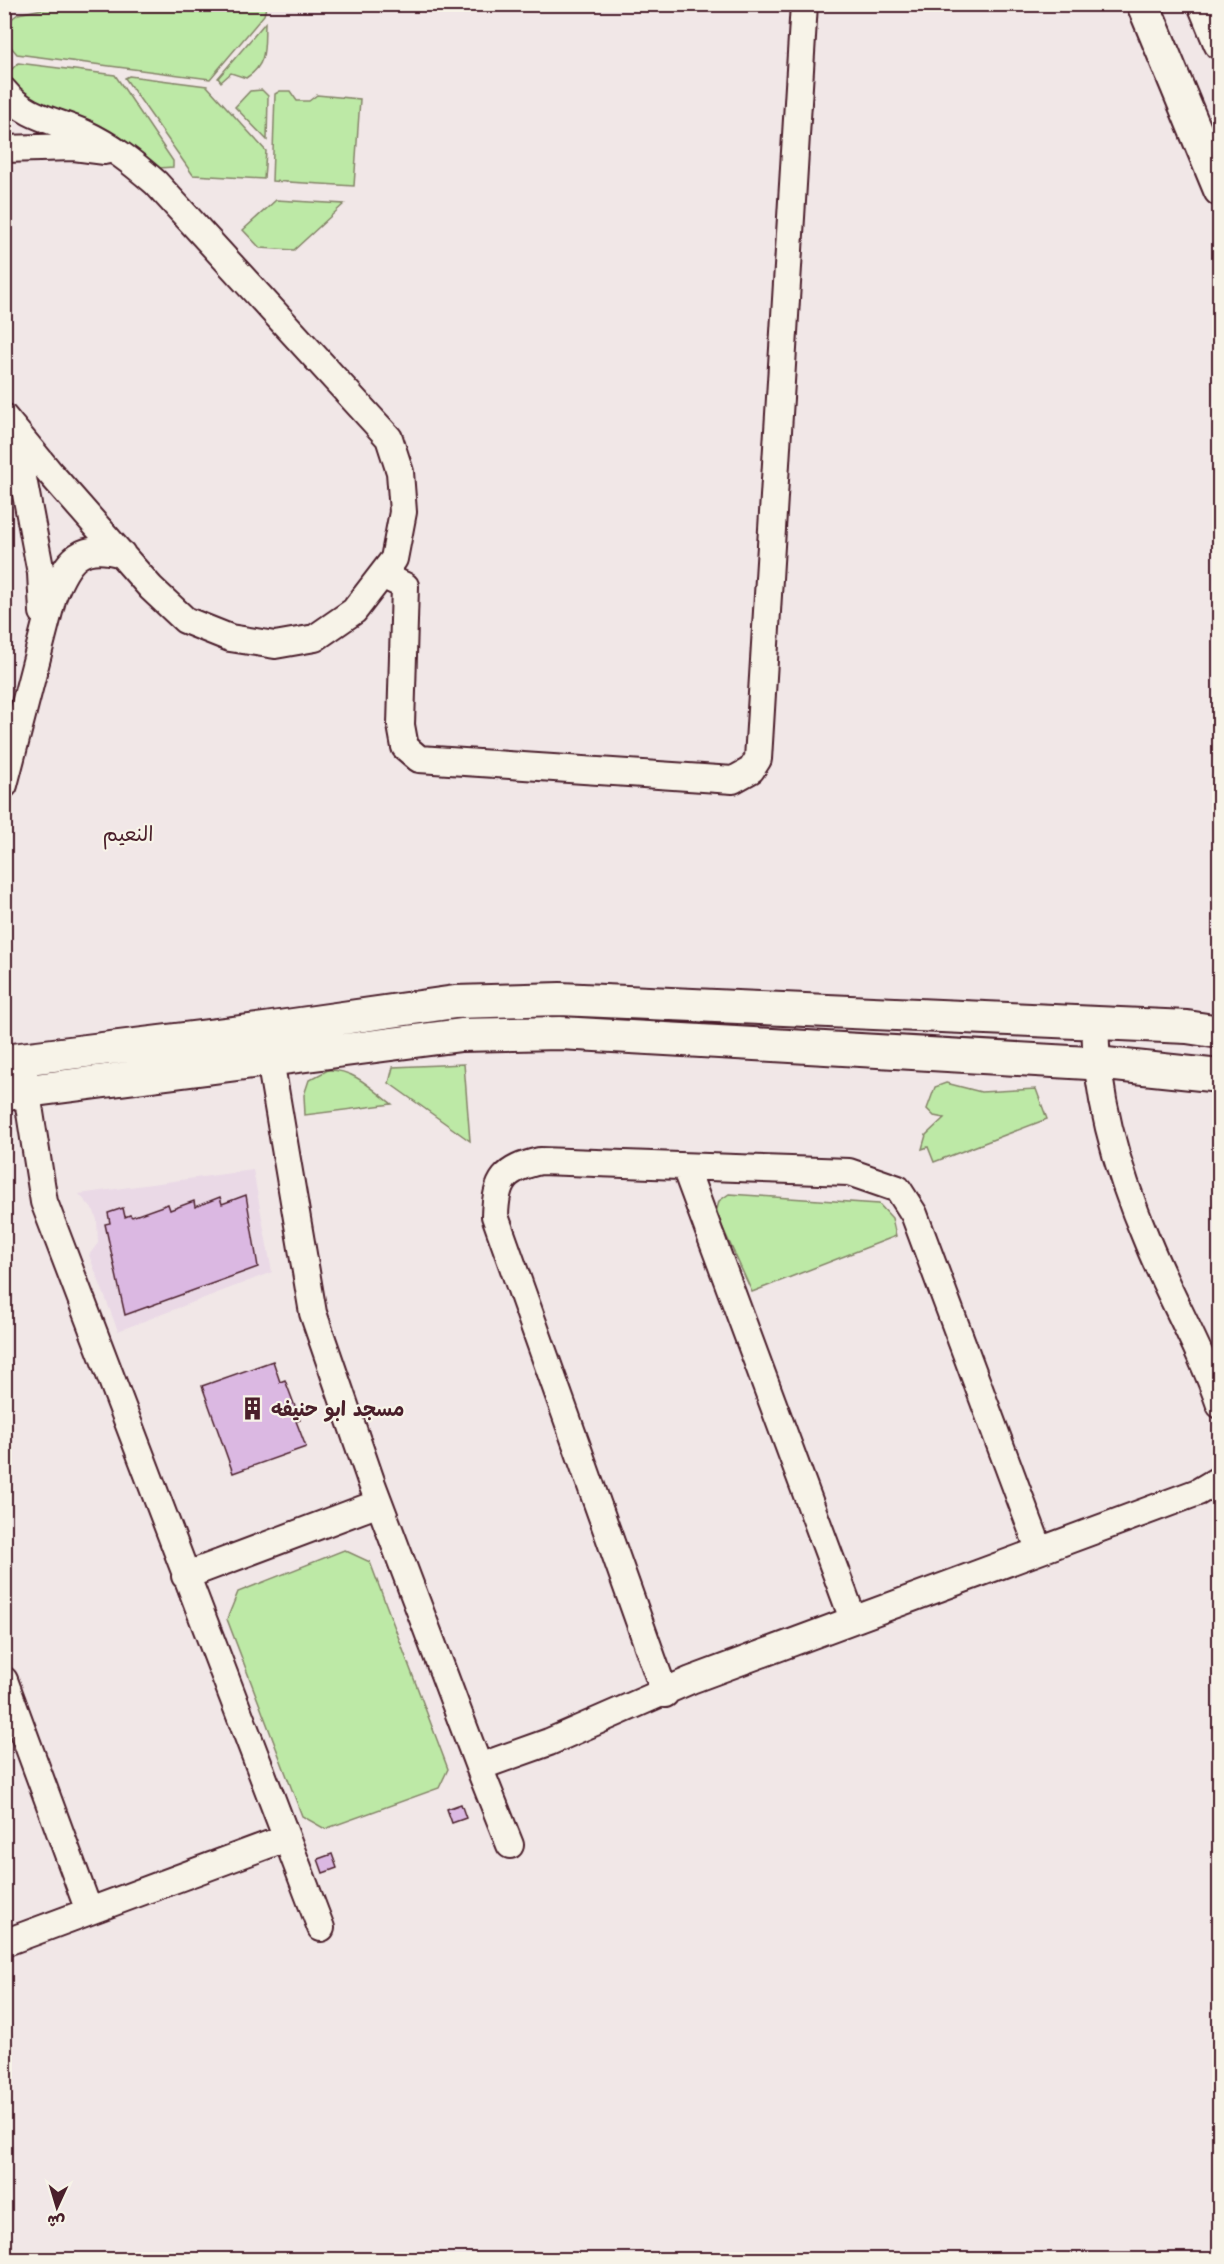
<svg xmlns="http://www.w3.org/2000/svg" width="1224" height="2264" viewBox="0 0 1224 2264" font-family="'Comic Neue','Playpen Sans Arabic',sans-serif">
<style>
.built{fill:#ead9e6}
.green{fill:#bde9a6;stroke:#848468;stroke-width:1.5}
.building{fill:#dbb8e2;stroke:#4a1f2b;stroke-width:1.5}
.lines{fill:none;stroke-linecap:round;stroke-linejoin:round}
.minor-casing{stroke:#4a1f2b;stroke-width:30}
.major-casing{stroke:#4a1f2b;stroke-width:36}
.minor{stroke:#f7f3e8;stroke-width:26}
.major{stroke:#f7f3e8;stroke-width:32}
.labels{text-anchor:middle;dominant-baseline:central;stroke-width:4.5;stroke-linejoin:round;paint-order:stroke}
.poi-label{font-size:20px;font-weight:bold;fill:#4a1f2b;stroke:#f7f3e8;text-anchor:start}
.neighbourhood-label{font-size:21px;fill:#4a1f2b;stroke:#f7f3e8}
</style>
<rect width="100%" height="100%" fill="#f1e7e7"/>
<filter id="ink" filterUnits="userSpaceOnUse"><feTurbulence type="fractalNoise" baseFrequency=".0167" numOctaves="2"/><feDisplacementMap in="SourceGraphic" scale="12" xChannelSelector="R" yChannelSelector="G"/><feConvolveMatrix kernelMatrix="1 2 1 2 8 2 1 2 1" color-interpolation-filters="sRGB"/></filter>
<g filter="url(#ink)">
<path class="built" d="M253,1170L272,1272L118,1331L89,1255L98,1243L97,1220L94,1211L79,1194Z"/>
<path class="green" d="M67,4H267L264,15L210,79L17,54L5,40V24L18,14Z
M265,23C264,47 268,64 246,78L231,73L221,82L218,78Z
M18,63L115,75L173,161V167L159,168L129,146L26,101L9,80L11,70Z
M129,76L207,86L266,151L264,179L193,175L125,78Z
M262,90L268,96L267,140L235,107L250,91Z
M280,91H290L297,101H309L317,95L360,99L354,186L272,181L275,94Z
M276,200L344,204L294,250L260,248L243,230Z
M464,1064L470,1141L389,1083L393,1067Z
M328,1070C354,1069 373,1090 392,1104L305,1115L304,1095L309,1080Z
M946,1083L981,1092L1036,1089L1047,1119L934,1162L928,1147L922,1149L926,1135L944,1118L934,1116L927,1109L935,1087Z
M729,1194L879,1204L892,1218L896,1236L752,1292L716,1213L719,1201Z
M344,1550L370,1562L448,1769L439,1788L325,1829L302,1816L227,1619L238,1592Z"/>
<path class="building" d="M246,1195L258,1267L125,1315L105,1224L110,1223L108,1213L123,1208L125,1217L130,1215L132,1217L168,1204L170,1210L194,1201L195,1207L220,1197L222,1204Z
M273,1361L280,1382L285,1380L300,1420L296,1421L306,1447L233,1473L202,1386Z
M461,1804L466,1818L452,1823L447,1809Z
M332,1854L337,1868L323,1873L318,1859Z"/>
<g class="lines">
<defs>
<path id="minor" d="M4,91C26,118 55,120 84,133C112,146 133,163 156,183L389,438L400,472L403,512L394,559L354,611L315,638L275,645L230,638L185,620L151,588L51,474L4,417
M4,149L74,147L105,151
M12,433L18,452L41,573L43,612
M382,575L405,586L401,725L405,747L419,759L733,780L751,770L758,759L804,4
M4,785L53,596C68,559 80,542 122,554
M1095,1023C1096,1099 1118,1173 1148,1243C1170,1297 1201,1349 1220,1405
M267,1042L313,1313L372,1484L479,1767L549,1742L691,1680L1198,1492L1220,1479
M24,1074L44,1202L321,1928
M685,1167L853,1619
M185,1576L379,1503
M4,1680L89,1911
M665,1694L495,1216C496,1180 504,1169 540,1161L849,1172L898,1189L914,1214L1039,1549
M479,1767L510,1845
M4,1943L286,1838"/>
<path id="major" d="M1143,4L1220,190
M1204,4L1220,43
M4,1061L265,1029L455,1002L560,999L1187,1027L1220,1032
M4,1094L461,1035L560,1033L1106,1064L1220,1076"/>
</defs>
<use href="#minor" class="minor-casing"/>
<use href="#major" class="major-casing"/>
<use href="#minor" class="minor"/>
<use href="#major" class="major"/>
</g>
</g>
<defs>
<symbol id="building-bare" viewBox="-9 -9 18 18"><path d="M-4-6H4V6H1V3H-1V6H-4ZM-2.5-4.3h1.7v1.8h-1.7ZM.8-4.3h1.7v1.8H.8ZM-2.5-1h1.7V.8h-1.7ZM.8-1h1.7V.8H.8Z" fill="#4a1f2b" stroke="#f7f3e8" stroke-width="2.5" paint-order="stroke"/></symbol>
</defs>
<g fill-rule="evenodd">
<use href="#building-bare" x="236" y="1392" width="33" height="33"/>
</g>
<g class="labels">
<g class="poi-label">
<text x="271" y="1409">مسجد ابو حنيفه</text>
</g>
<g class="neighbourhood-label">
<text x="128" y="834">النعيم</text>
</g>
</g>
<rect width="1224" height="2264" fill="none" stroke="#f7f3e8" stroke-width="24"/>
<rect x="12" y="12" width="1200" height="2240" fill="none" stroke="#4a1f2b" stroke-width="2" filter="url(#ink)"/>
<g transform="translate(57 2207) rotate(184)" stroke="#f7f3e8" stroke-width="4.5" paint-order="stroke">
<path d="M0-4.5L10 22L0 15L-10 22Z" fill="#4a1f2b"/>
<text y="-9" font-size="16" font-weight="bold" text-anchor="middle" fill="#4a1f2b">ش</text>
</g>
</svg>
